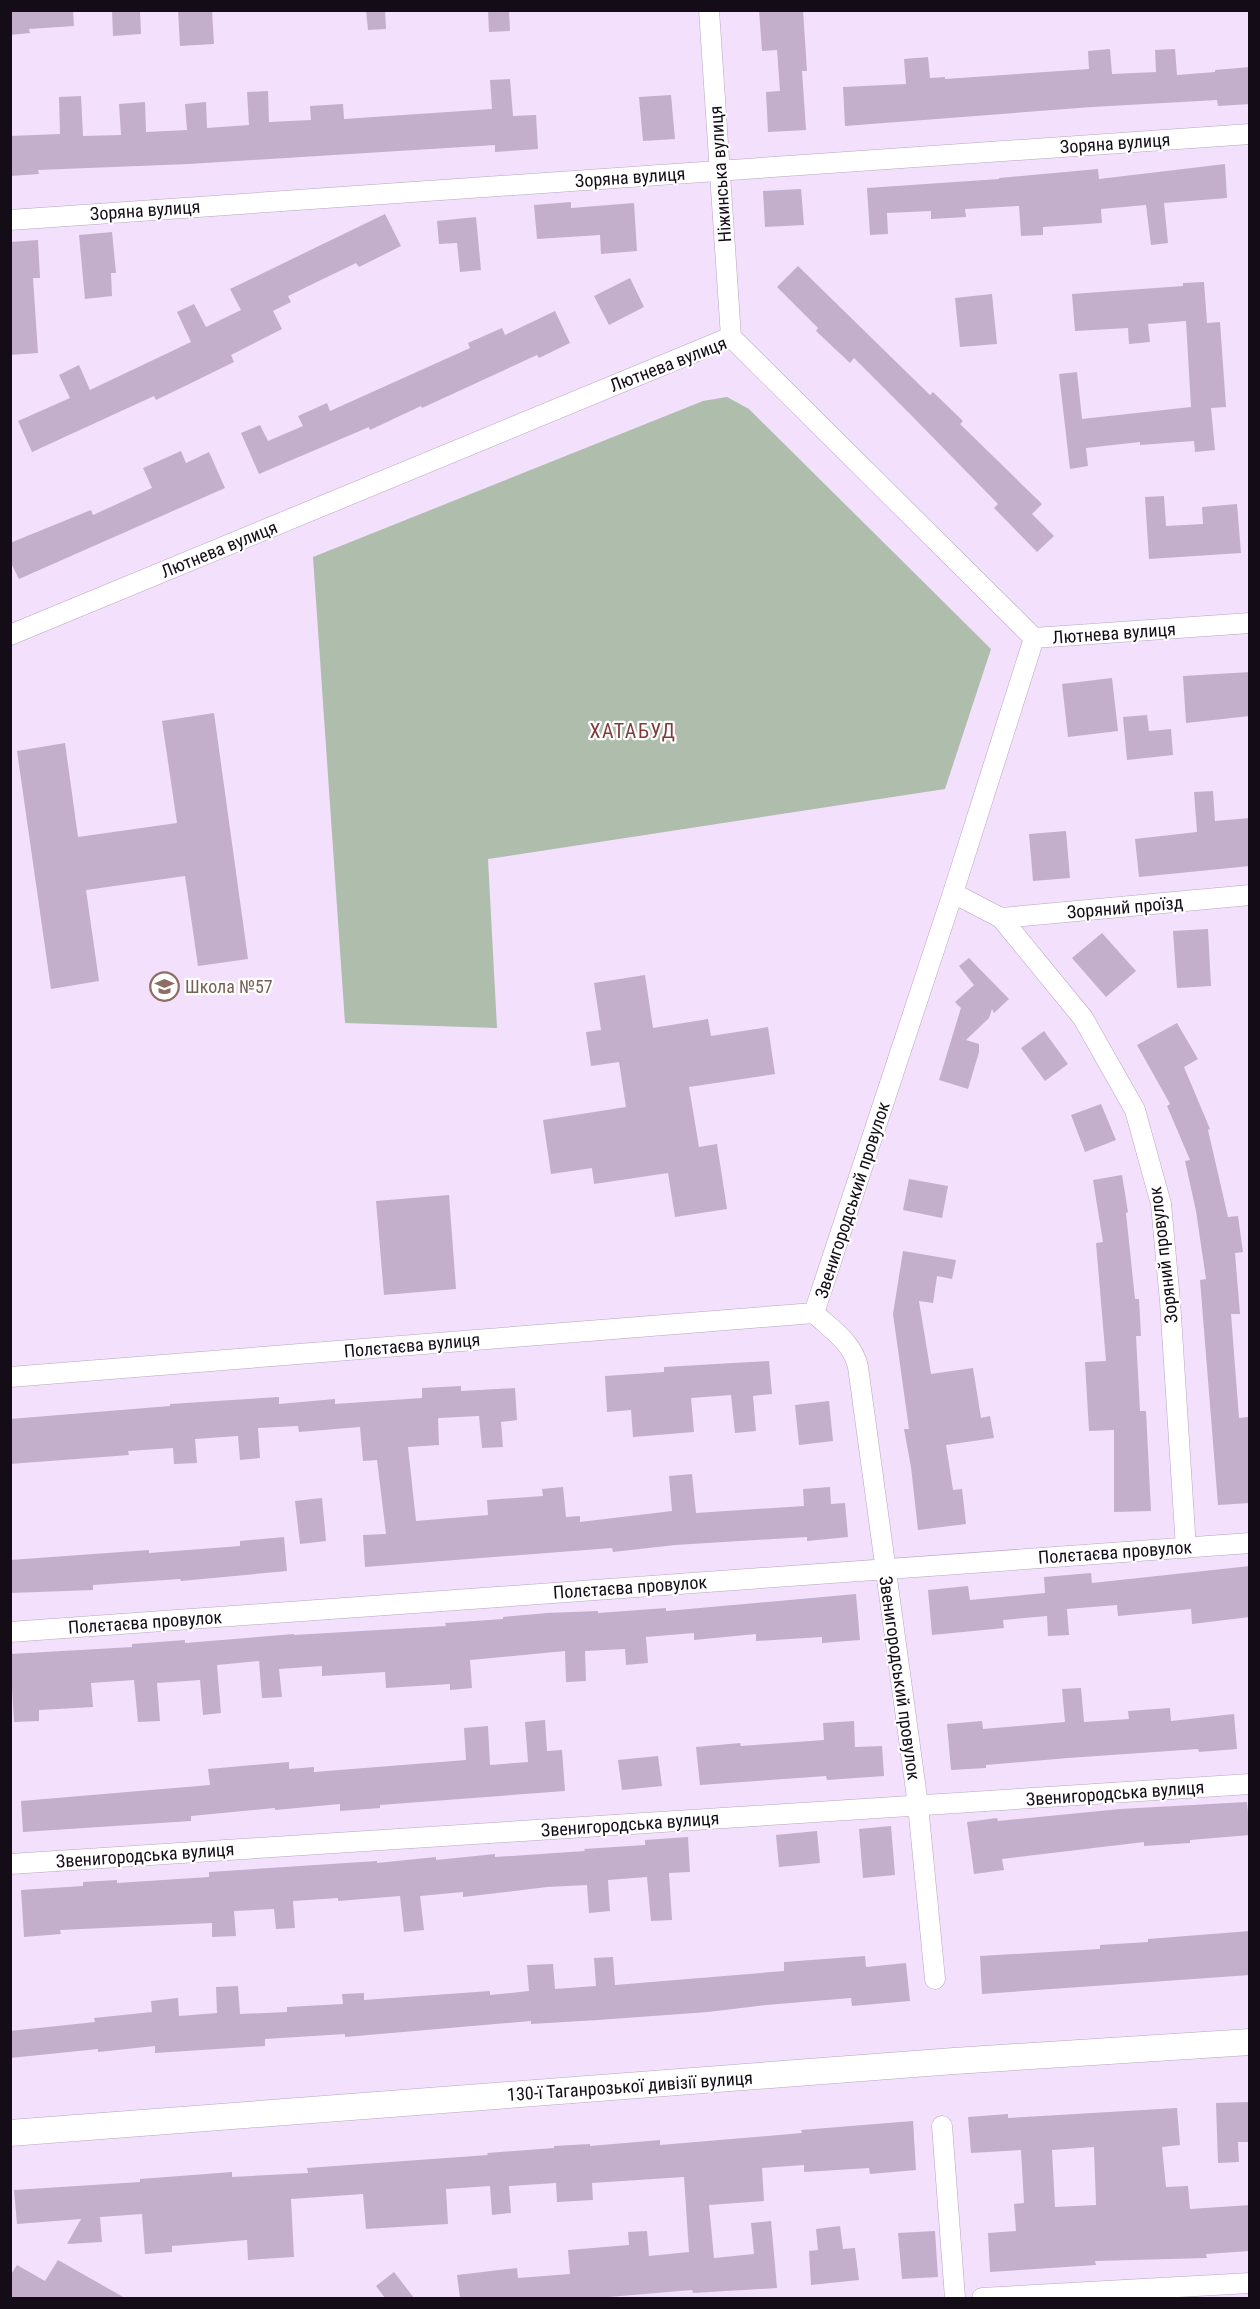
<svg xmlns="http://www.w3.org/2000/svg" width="1260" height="2309" viewBox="0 0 1260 2309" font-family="'Roboto Condensed',sans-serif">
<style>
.green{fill:#afbdac}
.building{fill:#c3afcc;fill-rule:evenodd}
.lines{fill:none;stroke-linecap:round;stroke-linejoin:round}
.minor-casing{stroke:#b7a5bf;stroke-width:21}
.tertiary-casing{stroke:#b7a5bf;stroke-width:27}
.minor{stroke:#fff;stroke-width:20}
.tertiary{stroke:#fff;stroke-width:26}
.labels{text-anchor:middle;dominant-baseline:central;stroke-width:4.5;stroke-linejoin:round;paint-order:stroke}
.street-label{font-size:18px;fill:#140d17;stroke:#fff}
.education-label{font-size:18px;fill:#785e54;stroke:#fff;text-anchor:start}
.neighbourhood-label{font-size:20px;letter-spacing:1.5px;fill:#833b3a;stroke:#fff}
</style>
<rect width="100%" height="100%" fill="#f3e0fc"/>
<path class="green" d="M727,397L749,409L991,649L945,789L488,859L497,1028L345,1023L313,557L703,401Z"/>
<path class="building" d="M10,10H73L74,26L29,29L30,33L10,35Z
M112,10H140L141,34L113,36Z
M178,10H212L214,44L180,46Z
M366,10H385L386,29L368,30Z
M488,10H509L510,31L489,32Z
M759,10H803L807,71H802L806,130L768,132L766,92L780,91L777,50L762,51Z
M1110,49L1112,74L1156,72L1155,50L1175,49L1177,75L1215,72V70L1250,67V104L1218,106L1217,100L1092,107L845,126L843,87L906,84L904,59L928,57L930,78L945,77V79L1089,69L1088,51Z
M510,79L513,116L536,115L538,149L495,152V145L189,164L38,170L39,174L10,176V136L60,134L59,97L81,96L83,136L121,135L119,104L145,102L146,132L187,130L185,104L206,102L207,128L249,125L247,92L268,91L269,122L311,120L310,106L343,104L344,119L492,109L490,80Z
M671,95L675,139L643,141L639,97Z
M1225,164L1227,198L1164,203L1168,243L1151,245L1146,205L1101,209L1102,223L1043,227V235L1021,236L1019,206L965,209L966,217L931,219V211L887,213L888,234L870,235L867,188L999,179V178L1098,169L1099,179Z
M801,189L804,225L765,227L763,191Z
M571,202V208L634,203L637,251L601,254L600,235L537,239L534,205Z
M385,214L401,246L359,267L356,263L288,296L291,302L273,311L282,329L231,355L234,362L185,386L156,400L154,396L32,452L18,421L70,398L59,375L79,365L90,390L191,342L177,312L194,304L206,327L241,310L230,289Z
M476,217L481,270L460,272L457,243L439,244L437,221Z
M112,232L116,273H111L112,296L85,299L79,235Z
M38,240L40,278H33L38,353L10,355V242Z
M798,266L930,395L933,392L963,421L960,424L1042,504L1032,514L1054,536L1037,552L994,508L998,504L911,415L854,358L850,363L816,331L818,328L777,287Z
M630,278L644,307L609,325L594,296Z
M1204,282L1207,323L1220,322L1226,407L1211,408L1215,450L1195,452L1194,441L1140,445V442L1086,448L1088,466L1070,469L1059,374L1077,372L1082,419L1191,407L1186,321L1148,324L1150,342L1129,344L1128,328L1075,331L1072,294L1183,286V283Z
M992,294L997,344L960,347L955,298Z
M555,311L570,343L539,358L537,355L422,408L421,406L370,430L369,427L259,474L241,433L260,425L268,441L303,426L298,416L327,403L330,411L470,348L468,343L502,328L505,335Z
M181,451L186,463L209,452L225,488L19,579L10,561V543L91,510L93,515L152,488L143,468Z
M1164,496L1166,526L1203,524L1202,507L1237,504L1241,553L1149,559L1145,497Z
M1250,672V716L1186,723L1183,676Z
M1112,678L1118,731L1068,737L1062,684Z
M214,713L248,959L198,966L185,876L86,890L99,981L51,989L17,751L65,743L78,837L177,823L162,721Z
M1147,715L1149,731L1171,729L1173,755L1127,760L1123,717Z
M1213,791L1215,821L1250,818V866L1139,877L1135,839L1197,832L1194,792Z
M1066,831L1070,878L1033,881L1029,834Z
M1208,929L1211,986L1177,988L1173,931Z
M1102,933L1136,971L1106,997L1072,958Z
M969,958L1009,999L994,1013L992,1009L989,1018L966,1040L979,1044V1052L968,1089L939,1080L961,1008L955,1002L974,985L959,966Z
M645,975L653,1028L708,1019L711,1036L768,1027L775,1074L689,1087L699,1147L717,1144L727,1209L675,1217L668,1173L594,1184L592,1168L551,1174L543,1120L626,1107L619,1062L591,1066L586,1032L601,1030L594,983Z
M1177,1023L1198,1059L1184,1067L1210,1129L1208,1130L1228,1217L1238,1216L1243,1252L1235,1253L1240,1314H1231L1239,1418L1248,1417L1250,1437V1503L1218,1505L1200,1280L1206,1279L1196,1211L1185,1161L1190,1160L1167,1106L1170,1104L1137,1045Z
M1044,1031L1068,1064L1045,1081L1021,1048Z
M1101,1104L1116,1140L1085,1152L1071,1115Z
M1122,1175L1128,1212L1126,1213L1135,1299H1139L1141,1336H1136L1140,1411H1146L1151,1511L1114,1512V1430L1089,1431L1085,1362L1106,1361L1096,1243L1103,1242L1093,1180Z
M909,1179L948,1186L942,1218L903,1210Z
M449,1195L456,1289L384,1295L376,1201Z
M903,1251L956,1260L952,1279L937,1276L933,1303L919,1301L931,1374L973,1368L981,1418L990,1416L994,1438L946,1445L953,1490L962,1489L966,1524L918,1530L911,1467L904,1429H909L893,1314Z
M769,1361L772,1394L753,1396L756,1431L735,1433L731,1395L691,1398L694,1432L633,1437L631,1410L607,1412L605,1376L664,1372V1367Z
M461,1386V1391L515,1388L517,1420L501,1422L503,1447L482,1448L479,1416L438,1418L439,1445L408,1447L416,1521L488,1515L487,1500L543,1496L542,1489L563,1487L566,1517L580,1516V1522L672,1511L669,1476L692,1474L696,1513L804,1506L803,1489L830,1487L831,1504L845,1503L848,1537L807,1541V1537L675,1545L613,1552L612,1548L365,1567L363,1535L386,1534L377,1460L363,1461L360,1427L299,1432L298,1426L258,1428L260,1458L240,1460L238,1436L195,1439L197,1463L174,1464L173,1448L128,1451L129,1455L10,1464V1419L170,1406V1404L279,1397V1404L335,1399V1404L422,1398V1388Z
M829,1401L833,1441L799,1445L795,1405Z
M322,1498L326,1541L300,1544L295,1501Z
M284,1537L287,1571L181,1581L180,1579L93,1585V1590L10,1593V1560L149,1550V1553L240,1546V1541Z
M1250,1566V1617L1192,1624L1191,1609L1118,1616L1117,1605L1067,1609L1069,1635L1048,1636L1047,1616L1003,1620L1004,1628L932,1635L928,1590L968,1586L970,1600L1045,1593L1044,1577L1091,1573L1092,1583Z
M856,1594L860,1640L822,1643V1637L756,1641V1634L694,1640V1633L646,1637L648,1663L626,1665L625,1649L585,1651L586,1681L566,1682L565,1651L470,1660L472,1688L450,1690V1684L386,1688L385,1672L322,1676V1666L279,1669L282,1697L262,1698L259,1661L217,1665L221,1713L203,1715L200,1680L157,1683L160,1721L138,1722L134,1680L91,1683L93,1707L39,1710V1721L14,1722L10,1654L132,1647V1644L185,1640V1643L294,1634V1635L446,1626L445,1623L503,1619V1617L547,1613L598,1611V1613L666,1608V1611Z
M1081,1688L1084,1722L1129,1719L1128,1711L1170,1708L1171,1721L1234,1714L1237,1749L1199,1752L1198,1749L1068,1758L986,1765V1768L951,1770L947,1724L982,1721L983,1729L1065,1722L1062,1689Z
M545,1720L547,1751L562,1750L565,1791L380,1805V1808L340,1811V1804L275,1810V1808L191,1816V1821L23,1832L21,1801L210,1785L208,1769L289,1762V1769L314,1767V1772L466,1760L464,1728L488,1726L490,1765L528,1762L525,1722Z
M854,1721L855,1747L882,1746L884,1776L827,1780L826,1776L700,1785L696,1747L740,1743L741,1746L824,1740L823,1723Z
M658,1756L662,1786L622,1790L618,1760Z
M1247,1802L1250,1835L1190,1840V1843L1144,1846V1842L1002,1859L1004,1870L974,1874L967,1822L997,1818L998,1821L1120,1809Z
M891,1826L895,1875L863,1878L859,1829Z
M817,1831L820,1863L779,1867L776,1835Z
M688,1837L690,1872L669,1873L672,1920L651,1921L647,1877L608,1880L610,1911L589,1913L587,1885L547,1887L463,1897V1892L420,1896L424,1930L404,1932L400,1896L338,1901V1898L293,1901L295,1928L276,1929L274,1909L234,1911L236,1936L212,1937V1923L60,1930L61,1934L24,1937L21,1890L83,1886V1882L117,1880V1883L209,1877V1872L377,1861V1863L436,1857V1860L495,1854V1857L585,1851L584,1849L645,1845V1840Z
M1250,1931V1975L982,1994L980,1956L1100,1949V1945L1148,1942V1939Z
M865,1956L866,1967L906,1963L910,2001L852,2006L851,1998L766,2005L708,2012L598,2020L531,2024V2021L345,2037V2034L265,2039V2046L155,2053V2046L98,2052V2049L10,2058V2031L95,2022L94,2018L152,2012L151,2001L178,1998L179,2016L217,2013L216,1987L238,1986L240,2014L287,2012V2007L343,2004L342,1994L364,1993V2000L490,1991V1995L529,1991L527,1965L553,1964L555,1989L596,1986L594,1958L613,1957L615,1985L784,1971V1962Z
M1250,2102V2142H1238L1239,2162L1218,2163L1216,2103Z
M1177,2108L1180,2145L1162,2147L1166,2187L1188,2186L1190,2209L1250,2205V2251L1206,2254L1207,2258L1095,2261L1096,2265L990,2272L988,2233L1016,2231L1014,2204L1024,2203L1021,2150L971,2153L968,2117L1008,2114V2118ZM1094,2147L1096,2205L1055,2207L1052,2150Z
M913,2121L916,2170L870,2174L869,2168L804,2172V2165L762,2168L764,2201L709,2205L714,2258L754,2254L751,2223L771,2221L777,2288L693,2293L692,2290L597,2298H460L457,2275L517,2268L518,2278L570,2274L568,2250L629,2245L628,2232L647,2231L649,2256L689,2252L684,2177L592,2183L593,2200L557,2202L556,2183L509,2186L511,2213L492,2215L490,2186L446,2189L448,2224L366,2229L363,2194L291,2199L294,2257L248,2260L247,2240L172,2246V2252L145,2254L142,2214L100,2217L102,2242L67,2244L81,2219L17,2224L14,2190L140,2182V2179L232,2172V2177L308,2173L307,2168L488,2155L487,2153L554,2148V2146L590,2144V2146L660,2140V2145L802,2133L801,2130Z
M840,2226L843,2249L855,2248L859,2280L811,2285L809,2251L818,2250L816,2229Z
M935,2231L938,2277L902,2279L898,2233Z
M58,2260L125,2298H10V2276L17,2265L45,2281Z
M394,2272L414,2298H385L376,2286Z"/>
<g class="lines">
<defs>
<path id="minor" d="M709,10L731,337
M10,220L1250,134
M731,337L1034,638L1250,623
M10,635L731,337
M953,893L1001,918L1083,1018L1135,1110L1161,1204L1170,1301L1186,1548
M1001,918L1250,895
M814,1313L953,893L1034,638
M814,1313C831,1329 853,1343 858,1367L918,1805L935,1979
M10,1377L814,1313
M10,1632L1250,1543
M10,1864L1250,1784
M942,2126L955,2298
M982,2298L1250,2283"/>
<path id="tertiary" d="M10,2133L954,2061L1250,2042"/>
</defs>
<use href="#minor" class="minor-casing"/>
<use href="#tertiary" class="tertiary-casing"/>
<use href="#minor" class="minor"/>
<use href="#tertiary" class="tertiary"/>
</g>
<defs>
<symbol id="school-ring" viewBox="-11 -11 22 22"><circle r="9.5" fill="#fff" stroke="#8d6e63" stroke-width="1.5"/><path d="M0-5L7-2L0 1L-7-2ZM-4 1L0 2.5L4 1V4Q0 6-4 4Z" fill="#8d6e63"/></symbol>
</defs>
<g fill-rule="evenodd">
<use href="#school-ring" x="148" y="970" width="33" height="33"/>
</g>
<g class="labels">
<g class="street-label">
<text transform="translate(1115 143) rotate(-4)">Зоряна вулиця</text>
<text transform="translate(720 174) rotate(-94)">Ніжинська вулиця</text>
<text transform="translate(630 177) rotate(-4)">Зоряна вулиця</text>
<text transform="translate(145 210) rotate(-4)">Зоряна вулиця</text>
<text transform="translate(668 364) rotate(-21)">Лютнева вулиця</text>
<text transform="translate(219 549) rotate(-22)">Лютнева вулиця</text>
<text transform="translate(1114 633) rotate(-4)">Лютнева вулиця</text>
<text transform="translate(1125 907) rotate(-5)">Зоряний проїзд</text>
<text transform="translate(852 1200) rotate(-72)">Звенигородський провулок</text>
<text transform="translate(1163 1255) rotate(-97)">Зоряний провулок</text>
<text transform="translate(412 1345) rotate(-5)">Полєтаєва вулиця</text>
<text transform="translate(1115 1552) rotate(-4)">Полєтаєва провулок</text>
<text transform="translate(630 1587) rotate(-4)">Полєтаєва провулок</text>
<text transform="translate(145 1622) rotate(-4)">Полєтаєва провулок</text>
<text transform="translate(900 1678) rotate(82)">Звенигородський провулок</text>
<text transform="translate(1115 1793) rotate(-4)">Звенигородська вулиця</text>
<text transform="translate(630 1824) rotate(-4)">Звенигородська вулиця</text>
<text transform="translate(145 1855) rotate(-4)">Звенигородська вулиця</text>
<text transform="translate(630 2086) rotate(-4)">130-ї Таганрозької дивізії вулиця</text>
</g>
<g class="education-label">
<text x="185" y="986">Школа №57</text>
</g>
<g class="neighbourhood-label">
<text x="633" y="731">ХАТАБУД</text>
</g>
</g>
<rect width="1260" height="2309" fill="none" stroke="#140d17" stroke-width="24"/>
</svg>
